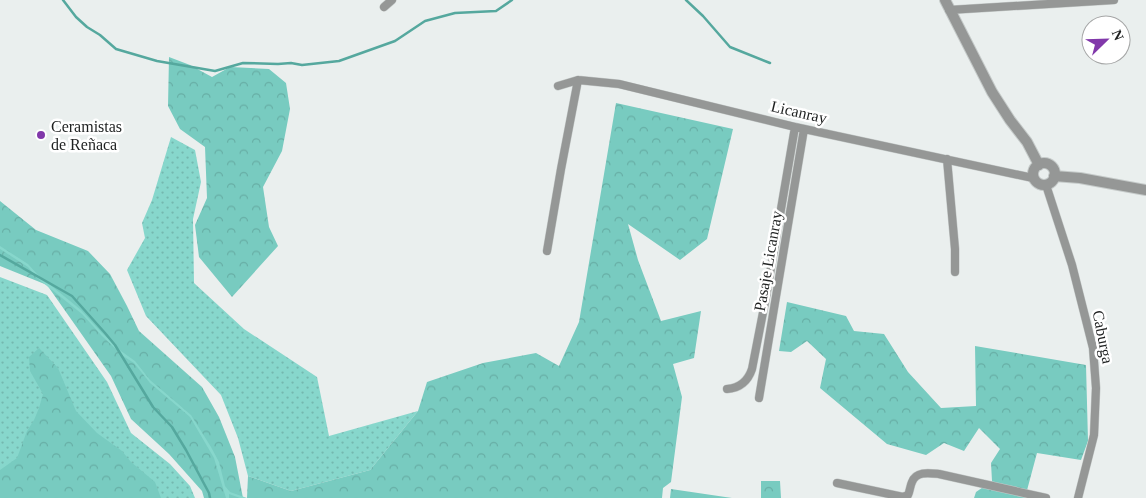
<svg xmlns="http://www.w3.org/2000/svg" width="1146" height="498" viewBox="0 0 1146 498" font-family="Georgia,serif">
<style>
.grass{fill:url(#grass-dots)}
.forest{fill:url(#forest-crowns)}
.green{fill:#87d7cc}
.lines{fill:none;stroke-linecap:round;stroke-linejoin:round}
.stream{stroke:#55a89e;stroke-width:2.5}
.minor-casing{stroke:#c5cac9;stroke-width:9}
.tertiary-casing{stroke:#c5cac9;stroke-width:12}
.minor{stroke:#959796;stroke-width:8}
.tertiary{stroke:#959796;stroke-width:10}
.poi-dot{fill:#8138aa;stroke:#fff;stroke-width:2}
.labels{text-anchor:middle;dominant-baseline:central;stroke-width:5;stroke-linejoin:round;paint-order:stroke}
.street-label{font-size:16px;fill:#1e2020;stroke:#fff}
.poi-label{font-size:16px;fill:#1e2020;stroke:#fff;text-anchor:start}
</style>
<defs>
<pattern id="grass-dots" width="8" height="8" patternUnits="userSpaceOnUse" patternTransform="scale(1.25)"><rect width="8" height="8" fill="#87d7cc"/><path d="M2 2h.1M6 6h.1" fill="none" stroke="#74b8af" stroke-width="1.8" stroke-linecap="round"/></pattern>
<pattern id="forest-crowns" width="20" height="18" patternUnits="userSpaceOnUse" patternTransform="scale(1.25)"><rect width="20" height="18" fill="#78cbc0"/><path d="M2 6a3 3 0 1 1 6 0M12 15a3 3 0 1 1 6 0" fill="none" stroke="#67aea5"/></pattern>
</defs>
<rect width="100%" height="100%" fill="#eaefee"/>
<path class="grass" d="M171,137L195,150L201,182L193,219L194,283L244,329L317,377L329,436L418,411L370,470L291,491L248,476L238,438L221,395L146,316L127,270L145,238L142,223L152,200Z
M0,277L47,295L107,382L131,433L170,464L190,486L195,498H0Z"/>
<path class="forest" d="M169,57L190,65L212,77L230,67L269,69L286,83L290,109L282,151L263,187L269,227L278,246L232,297L199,257L195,225L207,198L205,147L180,129L168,106Z
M616,103L733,129L707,239L680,260L628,224L638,260L661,321L701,311L694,358L673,364L682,397L671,482L663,488L662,498H247L248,476L291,491L370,470L418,411L427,382L483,363L536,353L559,366L579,322Z
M0,201L36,230L88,251L110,274L127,306L139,331L202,387L219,417L235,457L243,498H204L202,491L169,454L131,419L111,376L47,285L0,266Z
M787,302L846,316L854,331L884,334L908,372L941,408L976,406L975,346L1086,365L1088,441L1081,460L1037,453L1026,494L1040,498H974L976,492L992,481L991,463L1000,449L979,428L964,451L944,443L926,455L887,444L820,388L826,359L807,341L791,352L779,351Z
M39,348L58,368L76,411L97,433L122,451L131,462L155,482L161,498H0V470L17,458L27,431L34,420L39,408L43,394L30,371L29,357Z
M761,481H780L781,498H761Z
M671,489L732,498H670Z"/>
<path class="green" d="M0,246L28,264L37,274L81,310L101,332L121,351L135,361L150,380L191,415L211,447L219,462L225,486L230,492L247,498H240L229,494V498H226L214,458L190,417L150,383L134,363L123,356L102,336L82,314L37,278L28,267L0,249Z"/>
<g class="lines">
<path class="stream" d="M63,0L76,17L87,27L100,35L116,49L157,61L215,71L243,63L278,64L291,63L302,65L339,61L395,41L425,21L455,13L496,11L512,0
M686,0L703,16L730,47L770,63
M0,255L72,296L105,333L115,345L153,407L172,427L186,450L209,493L210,498"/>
<defs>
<path id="minor" d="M384,7L392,0
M949,10L1114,0
M558,86L578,80L619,84L795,127L1033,178
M947,159L955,249V272
M1046,185L1072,265L1093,348L1096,388L1094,435L1078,498
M547,251L561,169L578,80
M727,389C740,388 748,381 752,369L766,297L795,127
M759,398L804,129
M837,483L903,497L908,495C910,491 910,486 912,482C916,471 929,473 939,474L1046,498"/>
<path id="tertiary" d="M945,0L992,92L1010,120L1027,142L1039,165
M1033 174a11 11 0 1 1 22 0a11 11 0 1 1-22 0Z
M1054,176L1080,178L1146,190"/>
</defs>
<use href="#minor" class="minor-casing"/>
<use href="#tertiary" class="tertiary-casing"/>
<use href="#minor" class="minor"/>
<use href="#tertiary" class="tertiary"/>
</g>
<circle class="poi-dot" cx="41" cy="135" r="5"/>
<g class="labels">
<g class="street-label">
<text transform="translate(799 112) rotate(13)">Licanray</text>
<text transform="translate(768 261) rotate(-80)">Pasaje Licanray</text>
<text transform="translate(1103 337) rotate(79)">Caburga</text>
</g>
<g class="poi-label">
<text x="51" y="126">Ceramistas<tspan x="51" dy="18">de Reñaca</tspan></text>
</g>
</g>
<g transform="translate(1106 40) rotate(67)"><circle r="24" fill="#ffffff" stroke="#a5a6a6"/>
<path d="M0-4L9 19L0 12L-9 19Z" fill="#8138aa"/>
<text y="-8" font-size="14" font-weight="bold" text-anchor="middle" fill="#1e2020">N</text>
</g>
</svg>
